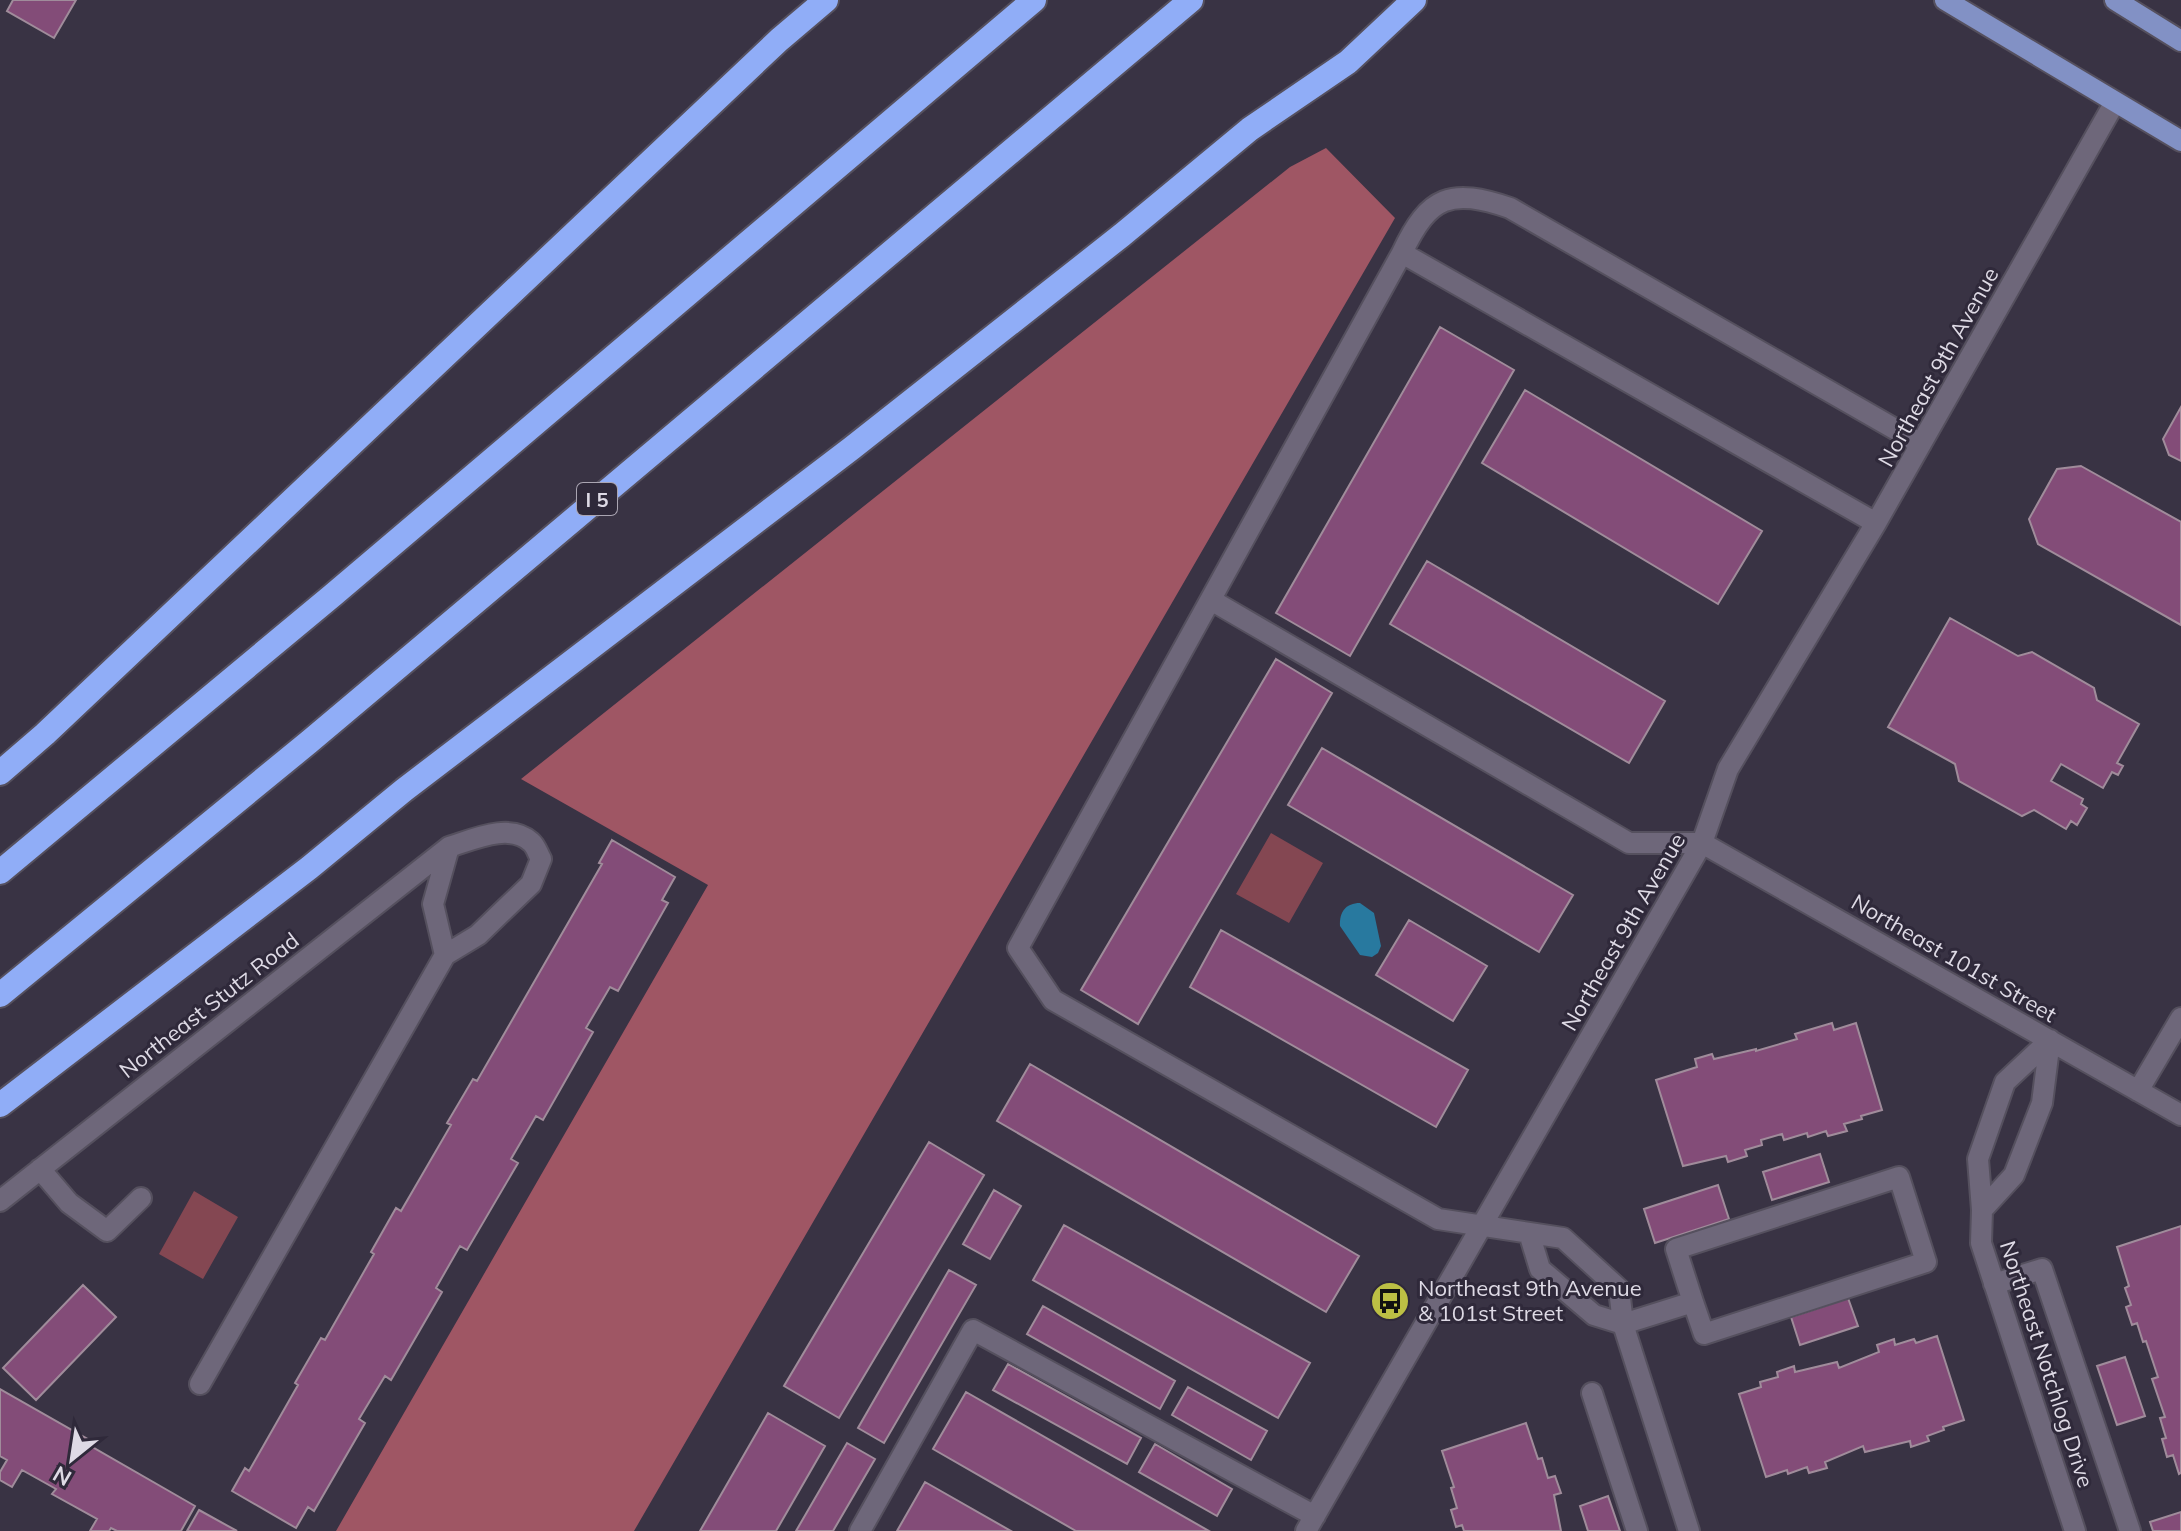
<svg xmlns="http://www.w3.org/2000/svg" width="2181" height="1531" viewBox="0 0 2181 1531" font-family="Mulish,sans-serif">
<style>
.green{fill:#844752}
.forest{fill:#9f5664}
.water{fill:#28799f}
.building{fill:#834c78;stroke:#a08c9b;stroke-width:2}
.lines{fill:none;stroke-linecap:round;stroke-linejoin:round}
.minor-casing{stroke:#55505e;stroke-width:24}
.major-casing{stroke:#55505e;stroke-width:24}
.highway-casing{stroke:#55505e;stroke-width:28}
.minor{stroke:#6e677a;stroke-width:20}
.major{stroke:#8291c5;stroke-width:20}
.highway{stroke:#90adf7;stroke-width:24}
.labels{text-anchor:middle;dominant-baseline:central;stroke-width:6;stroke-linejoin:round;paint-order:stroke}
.shield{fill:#2f293a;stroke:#aaa5b2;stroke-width:2}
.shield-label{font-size:20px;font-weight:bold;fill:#dedae5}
.street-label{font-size:22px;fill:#dedae5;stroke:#2f293a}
.poi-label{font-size:22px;fill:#dedae5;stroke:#2f293a;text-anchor:start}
</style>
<rect width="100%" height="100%" fill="#393344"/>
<path class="green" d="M1271,833L1323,863L1289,923L1236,894Z
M194,1191L238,1217L203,1279L159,1254Z"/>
<path class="forest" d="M1326,148L1395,218L634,1531H336L708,885L521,779L1290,167Z"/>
<path class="water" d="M1360,903L1374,913L1381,946L1378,953L1372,957L1360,955L1340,926C1339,912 1346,903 1360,903Z"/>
<path class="building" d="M13,0H76L54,38L7,11Z
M1440,327L1514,370L1350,656L1276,613Z
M1525,390L1762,531L1718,604L1482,463Z
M2181,407V461L2169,455L2163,439Z
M2081,466L2181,522V625L2038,544L2029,519L2057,469Z
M1427,561L1665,701L1629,763L1390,624Z
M1950,618L2018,656L2032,652L2094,688L2097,700L2139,724L2117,763L2123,766L2118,775L2112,772L2103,788L2061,764L2051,781L2083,799L2081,804L2087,808L2077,825L2071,821L2066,829L2034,810L2022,816L1959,781L1955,764L1888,727Z
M1276,659L1332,693L1138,1024L1081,990Z
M1322,748L1573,895L1539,952L1288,805Z
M612,840L675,877L662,900L668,903L618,991L610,987L586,1028L593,1032L543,1120L536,1116L511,1159L518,1163L467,1250L460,1246L436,1288L442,1292L391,1380L385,1376L359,1419L365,1423L314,1511L308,1507L296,1528L232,1491L245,1468L249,1471L298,1385L295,1383L321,1338L325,1340L374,1254L371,1252L396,1208L401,1211L451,1125L447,1123L473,1079L477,1081L602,864L599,863Z
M1409,920L1487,966L1453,1021L1376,975Z
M1221,930L1468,1070L1436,1127L1190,987Z
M1832,1023L1834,1030L1856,1023L1882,1110L1861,1116L1862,1119L1844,1124L1847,1131L1828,1136L1826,1131L1808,1137L1807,1133L1784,1140L1782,1134L1761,1140L1762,1145L1745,1150L1747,1156L1728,1162L1726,1156L1683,1166L1656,1080L1697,1067L1695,1059L1712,1054L1714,1059L1756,1049V1051L1797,1039L1795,1034Z
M1030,1064L1359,1256L1326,1312L997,1121Z
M929,1142L984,1175L839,1418L784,1386Z
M1820,1154L1829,1182L1772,1200L1763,1172Z
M1718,1185L1729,1219L1655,1243L1644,1209Z
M994,1190L1021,1206L990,1259L963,1244Z
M1064,1225L1310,1363L1278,1418L1033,1280Z
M2181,1226V1473L2179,1474L2173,1455L2167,1457L2162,1439L2166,1438L2160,1418L2165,1417L2152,1379L2158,1377L2146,1341L2143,1342L2137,1323L2132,1325L2126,1307L2131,1305L2125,1288L2129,1286L2117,1247Z
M949,1270L976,1285L884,1443L858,1428Z
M83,1285L116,1317L36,1400L3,1368Z
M1848,1298L1858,1326L1800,1345L1791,1317Z
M1043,1306L1175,1381L1160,1409L1027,1334Z
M1937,1336L1964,1420L1943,1427L1944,1430L1927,1436L1929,1441L1911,1447L1910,1441L1865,1452L1863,1446L1825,1462L1827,1468L1809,1473L1807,1467L1788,1474L1787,1470L1766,1477L1739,1394L1761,1387L1760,1382L1778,1377L1777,1372L1794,1366L1795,1372L1837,1362L1839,1368L1879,1352L1877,1345L1894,1339L1895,1345L1914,1339L1916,1343Z
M2125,1357L2145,1416L2117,1425L2097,1366Z
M1008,1364L1141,1438L1127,1464L993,1390Z
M1188,1387L1267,1431L1251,1460L1172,1415Z
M0,1389L91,1441L89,1445L195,1506L181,1531H117L111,1528L109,1531H90L97,1519L52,1494L56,1489L22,1470L12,1487L0,1480V1472L7,1460L0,1456Z
M966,1392L1209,1531H1076L933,1449Z
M768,1413L825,1446L776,1531H700Z
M1526,1423L1538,1459L1542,1458L1548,1478L1555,1476L1561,1493L1554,1495L1561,1531H1464L1462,1525L1456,1527L1451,1510L1457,1508L1451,1488L1454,1487L1442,1451Z
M847,1443L875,1459L833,1531H796Z
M1155,1444L1232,1489L1217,1516L1139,1472Z
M925,1482L1011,1531H897Z
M1608,1496L1620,1531H1588L1580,1506Z
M199,1510L237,1531H187Z
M2181,1512V1531H2153L2150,1522Z"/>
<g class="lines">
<defs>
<path id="minor" d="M1402,253C1429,195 1451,188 1510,208L1921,444
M1211,600L1629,843H1702L2181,1115
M2050,1040L2005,1082L1978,1159L1982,1210L1981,1243L2075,1531
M2138,1091L2181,1018
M40,1169L69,1203L107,1231L141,1198
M0,1201L449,847C472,840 510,822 531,842C536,846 538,854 541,859L531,884L507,907L478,935L445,955
M1982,1210L2014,1175L2042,1103L2050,1040
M1529,1233L1540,1269L1594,1315L1623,1324
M1994,1284L2042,1269L2130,1531
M1623,1324L1693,1302L1704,1334L1926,1262L1899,1177L1676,1249L1693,1302
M200,1384L445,955L433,904L449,847
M1592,1393L1637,1531
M860,1531L973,1330L1315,1516
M1306,1531L1702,843L1728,769L1876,523L2115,102
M1689,1531L1623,1324L1619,1289L1563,1238L1438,1219L1053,1000L1018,948L1402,253L1876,523"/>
<path id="major" d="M1945,0L2181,141
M2115,0L2181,41"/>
<path id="highway" d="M0,773L45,734L779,40L826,0
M0,872L333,595L1034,0
M0,995L309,742L1191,0
M0,1105L309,868L404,790L852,448L1122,235L1250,129L1348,62L1414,0"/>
</defs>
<use href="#minor" class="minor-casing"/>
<use href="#major" class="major-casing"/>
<use href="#highway" class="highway-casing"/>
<use href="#minor" class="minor"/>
<use href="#major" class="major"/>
<use href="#highway" class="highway"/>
</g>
<defs>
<symbol id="bus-disc" viewBox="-11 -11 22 22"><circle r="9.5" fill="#bcbf44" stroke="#2f293a"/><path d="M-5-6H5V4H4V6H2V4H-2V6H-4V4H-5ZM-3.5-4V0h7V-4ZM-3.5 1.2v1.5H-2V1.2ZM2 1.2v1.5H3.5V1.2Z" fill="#111"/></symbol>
</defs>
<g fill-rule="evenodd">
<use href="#bus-disc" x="1368" y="1279" width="44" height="44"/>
</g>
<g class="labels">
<rect class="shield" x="577" y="483" width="40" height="32" rx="6"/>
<g class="shield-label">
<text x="597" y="499">I 5</text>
</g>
<g class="street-label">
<text transform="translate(1938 367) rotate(-61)">Northeast 9th Avenue</text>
<text transform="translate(1623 932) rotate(-60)">Northeast 9th Avenue</text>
<text transform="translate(1954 958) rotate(30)">Northeast 101st Street</text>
<text transform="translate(209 1005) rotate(-38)">Northeast Stutz Road</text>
<text transform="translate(2047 1364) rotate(72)">Northeast Notchlog Drive</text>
</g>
<g class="poi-label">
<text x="1418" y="1288">Northeast 9th Avenue<tspan x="1418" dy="25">&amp; 101st Street</tspan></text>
</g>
</g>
<g transform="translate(72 1459) rotate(210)" stroke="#2f293a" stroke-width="6" paint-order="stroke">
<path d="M0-6L14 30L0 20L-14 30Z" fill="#dedae5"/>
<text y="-12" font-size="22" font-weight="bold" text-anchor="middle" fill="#dedae5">N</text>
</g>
</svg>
